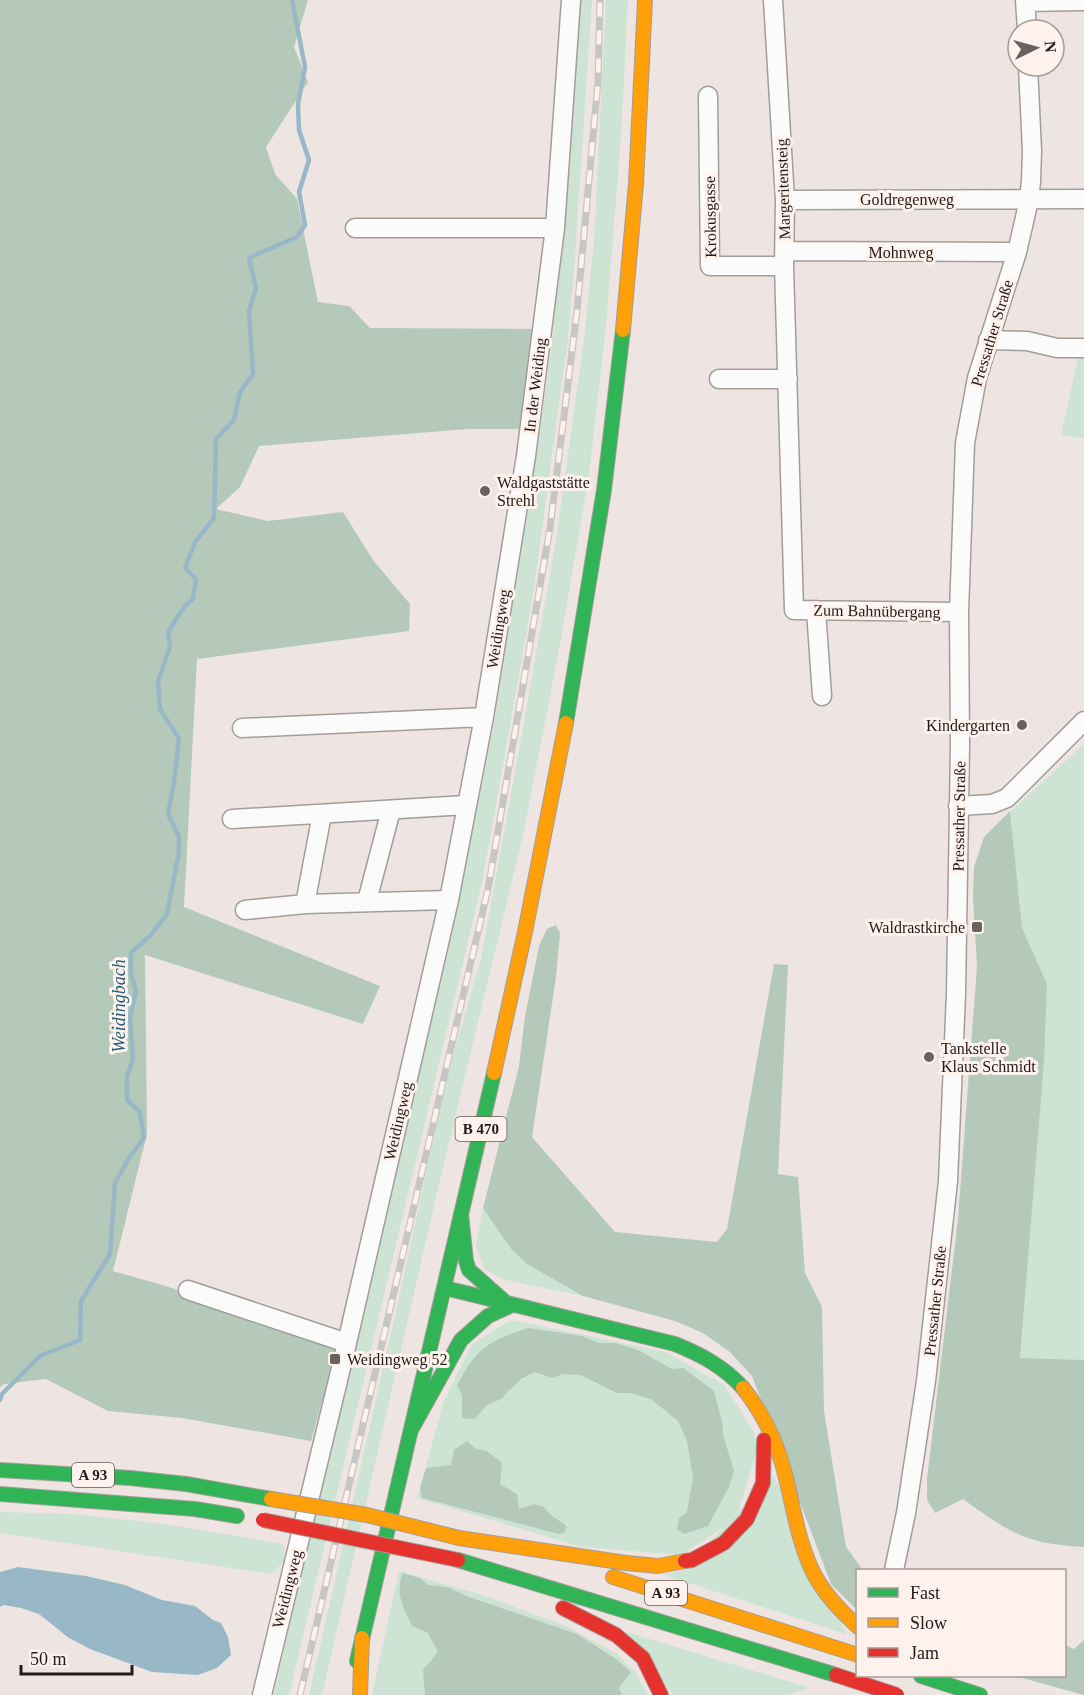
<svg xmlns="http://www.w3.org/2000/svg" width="1084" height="1695" viewBox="0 0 1084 1695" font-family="Georgia,serif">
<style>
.green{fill:#cde3d3}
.forest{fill:#b4c9b9}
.water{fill:#99b8c7}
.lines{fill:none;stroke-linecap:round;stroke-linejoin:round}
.stream{stroke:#99b8c7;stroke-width:4.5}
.street-casing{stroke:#a39d9a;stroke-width:21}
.fast-casing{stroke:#a39d9a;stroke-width:16}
.slow-casing{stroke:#a39d9a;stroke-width:16}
.jam-casing{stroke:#a39d9a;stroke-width:16}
.street{stroke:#fcfbfb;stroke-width:18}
.fast{stroke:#30b455;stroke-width:14}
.slow{stroke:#ff9f0a;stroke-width:14}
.jam{stroke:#e5322d;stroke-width:14}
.rail-casing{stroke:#c8c6c5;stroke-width:7}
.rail{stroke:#fff1ec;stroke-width:4.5;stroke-dasharray:14;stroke-linecap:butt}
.slow-bridge-casing{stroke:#a39d9a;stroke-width:16;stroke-linecap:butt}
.jam-bridge-casing{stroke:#a39d9a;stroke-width:16;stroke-linecap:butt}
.slow-bridge{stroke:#ff9f0a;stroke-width:14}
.jam-bridge{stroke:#e5322d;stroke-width:14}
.poi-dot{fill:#69625f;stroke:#fff1ec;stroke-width:2}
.labels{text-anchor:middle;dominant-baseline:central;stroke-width:6;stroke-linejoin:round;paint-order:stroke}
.shield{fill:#fff1ec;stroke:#645b58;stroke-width:1.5}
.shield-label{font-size:15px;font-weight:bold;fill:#211b19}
.street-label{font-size:16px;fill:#211b19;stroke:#fff1ec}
.poi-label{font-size:16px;fill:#211b19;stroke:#fff1ec;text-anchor:start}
.water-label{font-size:18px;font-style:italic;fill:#1e5c75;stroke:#fff1ec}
</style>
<rect width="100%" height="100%" fill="#eee5e2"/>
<path class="green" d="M575,0H592L575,257L568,338L533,595L483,878L289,1695H274L357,1323L459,896L493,730L546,389L554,325Z
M606,0H628L621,137L606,326L589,474L561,639L524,831L439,1184L322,1695H309L401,1289L447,1076L481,959L521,739L556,540L584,340L594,241Z
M1084,357V438L1061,435L1078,358Z
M1084,744V1360L1020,1359L1044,1062L1047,984L1022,928L1010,812Z
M483,1208L511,1249L527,1264L583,1296L505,1280L484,1269L476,1246Z
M511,1320L666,1352L724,1385L754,1432L757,1450L736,1519L681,1555L582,1547L417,1498L444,1401L472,1344Z
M774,1476L846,1634L661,1574L681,1571Z
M0,1512L73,1514L165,1524L284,1544L285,1561L271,1574L0,1533Z
M399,1571L483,1595L568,1627L617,1654L635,1672L648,1695H372Z
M627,1632L810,1688L788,1695H673Z"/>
<path class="forest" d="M0,0H308L294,47L308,82L266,147L275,174L297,199L318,302L349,306L370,328L537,329L521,429H468L259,446L240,487L216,509L268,521L343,512L373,560L410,604L409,631L197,659L184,907L380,986L363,1024L145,955L147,1134L113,1271L169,1287L337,1348L311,1441L182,1418L108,1411L46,1379L4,1384L0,1387Z
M1010,811L1022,928L1047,984L1044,1062L1020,1358L1084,1360V1547C1070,1546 1055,1545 1042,1542C1011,1535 988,1517 963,1499L935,1513L927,1500V1479L958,1219L977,966L973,898L974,867L984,837Z
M556,925L560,933L556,977L532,1137L615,1232L717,1242L727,1229L774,964L788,965L778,1174L798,1177L805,1273L822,1307L824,1411L846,1547L863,1570H858L857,1610L831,1584L752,1376L730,1352L703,1333L675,1321L583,1296L527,1264L511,1249L483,1208L519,1066L525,1016L539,946L547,929Z
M528,1328L582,1336L599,1343H615L638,1350L672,1369L683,1368L714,1391L722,1422L724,1438L734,1471L729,1487L708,1526L684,1534L677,1529L679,1518L687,1512L693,1478L687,1441L678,1421L651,1399L630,1393H617L581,1375L563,1374L552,1378L535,1372L521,1379L506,1393L503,1398L487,1405L475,1419L462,1418V1395L457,1386C476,1348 489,1341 528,1328Z
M467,1441L476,1449L487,1451L502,1463L500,1484L517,1494L519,1509L535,1504L544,1507L552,1516L567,1526L565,1532L559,1534L422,1498L420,1488L426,1468L451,1465L454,1450Z
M402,1573L420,1578L428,1585L447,1587L469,1597L577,1634L616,1659L631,1672L619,1688L622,1695H425L423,1670L438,1652L428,1633L412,1626C402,1604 396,1597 402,1573Z
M1084,1640V1695L1015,1676H1064L1065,1645L1074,1649Z"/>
<path class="water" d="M18,1567L86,1576L125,1585L162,1600L195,1606L213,1620L221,1623L228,1637L231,1655L217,1668L198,1675L152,1672L90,1649L69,1638L39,1614L21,1608L4,1605L0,1607V1572Z"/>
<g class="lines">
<path class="stream" d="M0,1400L2,1394L40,1356L80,1340L81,1301L110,1254L115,1183L129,1158L144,1138L140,1112L127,1100V1076L133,1059L130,1017L136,991L131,974V953L151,935L167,914L179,852V837L168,814L174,782L179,739L160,709L158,681L170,647L168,632L184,607L193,599L196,579L185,568L195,542L214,518L216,439L234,420L240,392L253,374L249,311L256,288L249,258L297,237L305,225L299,192L309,160L299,130L298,104L305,67L292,0"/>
<defs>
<path id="street" d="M773,0L785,200L784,266L794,610L959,612
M1025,0L1027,30
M1026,2L1084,1
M708,96L710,266H784
M785,200L1084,199
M355,228H555
M785,251L1017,252
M988,340L1027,341L1057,348H1084
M719,379H788
M816,610L822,696
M242,728L484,717
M958,806L992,804L1007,798L1084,721
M232,819L466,805
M367,901L391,810
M305,904L322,814
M245,910L305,904L449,900
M188,1290L347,1343
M894,1570L906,1513L926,1381L948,1181L956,994L960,744L959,612L965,443L977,378L1017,252L1029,200L1031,181L1032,151L1028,66
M262,1695L347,1343L449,900L484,717L526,456L555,228L571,0"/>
<path id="fast" d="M566,723L604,490L623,330
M461,1214L466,1261L469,1270L504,1301
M445,1288L675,1344C702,1355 724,1367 743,1388
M411,1430L461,1340L488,1316L510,1306
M0,1470L130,1478L186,1484L271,1499
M0,1494L195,1509L237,1516
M458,1560L836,1675
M357,1661L494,1073
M921,1676L980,1695"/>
<path id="slow" d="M623,330L636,184L645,0
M494,1073L525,932L566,723
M743,1388C763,1413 777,1442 785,1474C793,1506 798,1540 812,1570C823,1593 840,1610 858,1627
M459,1538L626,1563L658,1566L685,1561
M613,1577L858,1655
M360,1695L362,1638"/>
<path id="jam" d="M685,1561L692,1560L724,1543L747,1519L763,1483L764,1440
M563,1608L616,1635L643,1658L661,1695"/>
</defs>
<use href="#street" class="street-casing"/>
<use href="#fast" class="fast-casing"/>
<use href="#slow" class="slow-casing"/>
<use href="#jam" class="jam-casing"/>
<use href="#street" class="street"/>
<use href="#fast" class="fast"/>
<use href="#slow" class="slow"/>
<use href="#jam" class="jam"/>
<defs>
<path id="rail" d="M300,1695L488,889L550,528L577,311L598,82L600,0"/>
</defs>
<use href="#rail" class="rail-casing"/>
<use href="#rail" class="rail"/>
<defs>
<path id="slow-bridge" d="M271,1499L367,1515L459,1538"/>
<path id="jam-bridge" d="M263,1520L458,1560
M836,1675L897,1695"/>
</defs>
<use href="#slow-bridge" class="slow-bridge-casing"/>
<use href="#jam-bridge" class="jam-bridge-casing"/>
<use href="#slow-bridge" class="slow-bridge"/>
<use href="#jam-bridge" class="jam-bridge"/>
</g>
<g class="poi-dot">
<circle cx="485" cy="491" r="6"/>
<circle cx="1022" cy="725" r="6"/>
<rect x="971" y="921" width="12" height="12" rx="3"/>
<circle cx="929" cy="1057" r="6"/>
<rect x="329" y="1353" width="12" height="12" rx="3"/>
</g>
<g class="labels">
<g class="shield">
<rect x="455.5" y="1117" width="51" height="24" rx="4.5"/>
<rect x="72" y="1463" width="42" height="24" rx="4.5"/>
<rect x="645" y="1581" width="42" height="24" rx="4.5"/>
</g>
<g class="shield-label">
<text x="481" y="1129">B 470</text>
<text x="93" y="1475">A 93</text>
<text x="666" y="1593">A 93</text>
</g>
<g class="street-label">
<text transform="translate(783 189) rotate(-92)">Margeritensteig</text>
<text x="907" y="199">Goldregenweg</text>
<text transform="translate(710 217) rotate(-91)">Krokusgasse</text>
<text x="901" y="252">Mohnweg</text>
<text transform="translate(992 333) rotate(-73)">Pressather Straße</text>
<text transform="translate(535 385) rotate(-83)">In der Weiding</text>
<text transform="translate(877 611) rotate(1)">Zum Bahnübergang</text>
<text transform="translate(498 629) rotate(-81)">Weidingweg</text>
<text transform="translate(959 816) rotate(-89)">Pressather Straße</text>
<text transform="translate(398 1121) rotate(-77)">Weidingweg</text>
<text transform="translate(935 1301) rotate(-84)">Pressather Straße</text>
<text transform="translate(287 1589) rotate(-76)">Weidingweg</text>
</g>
<g class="poi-label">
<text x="497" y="482">Waldgaststätte<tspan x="497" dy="18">Strehl</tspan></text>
<text x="1010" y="725" text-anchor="end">Kindergarten</text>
<text x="965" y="927" text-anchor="end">Waldrastkirche</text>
<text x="941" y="1048">Tankstelle<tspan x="941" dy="18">Klaus Schmidt</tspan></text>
<text x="347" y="1359">Weidingweg 52</text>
</g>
<g class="water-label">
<text transform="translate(119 1006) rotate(-90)">Weidingbach</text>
</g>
</g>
<rect x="856" y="1569" width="210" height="108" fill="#fff1ec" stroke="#a69b98" stroke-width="1.5"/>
<rect x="868" y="1588" width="30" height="9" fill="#30b455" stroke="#a69b98" stroke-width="1.5"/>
<text x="910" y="1599" font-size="18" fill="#211b19">Fast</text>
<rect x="868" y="1618" width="30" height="9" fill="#ff9f0a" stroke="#a69b98" stroke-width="1.5"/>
<text x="910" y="1629" font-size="18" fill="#211b19">Slow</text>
<rect x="868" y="1648" width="30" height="9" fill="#e5322d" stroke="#a69b98" stroke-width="1.5"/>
<text x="910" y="1659" font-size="18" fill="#211b19">Jam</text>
<g transform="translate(1036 48) rotate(85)"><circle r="28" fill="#fff1ec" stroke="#a69b98" stroke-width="1.5"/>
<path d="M0-4.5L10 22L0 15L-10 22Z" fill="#69625f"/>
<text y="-9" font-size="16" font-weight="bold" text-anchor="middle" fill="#211b19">N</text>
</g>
<path d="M21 1665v9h111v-9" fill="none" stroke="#211b19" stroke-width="3"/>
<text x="30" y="1665" font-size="18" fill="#211b19" stroke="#fff1ec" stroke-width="4.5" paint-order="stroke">50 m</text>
</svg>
